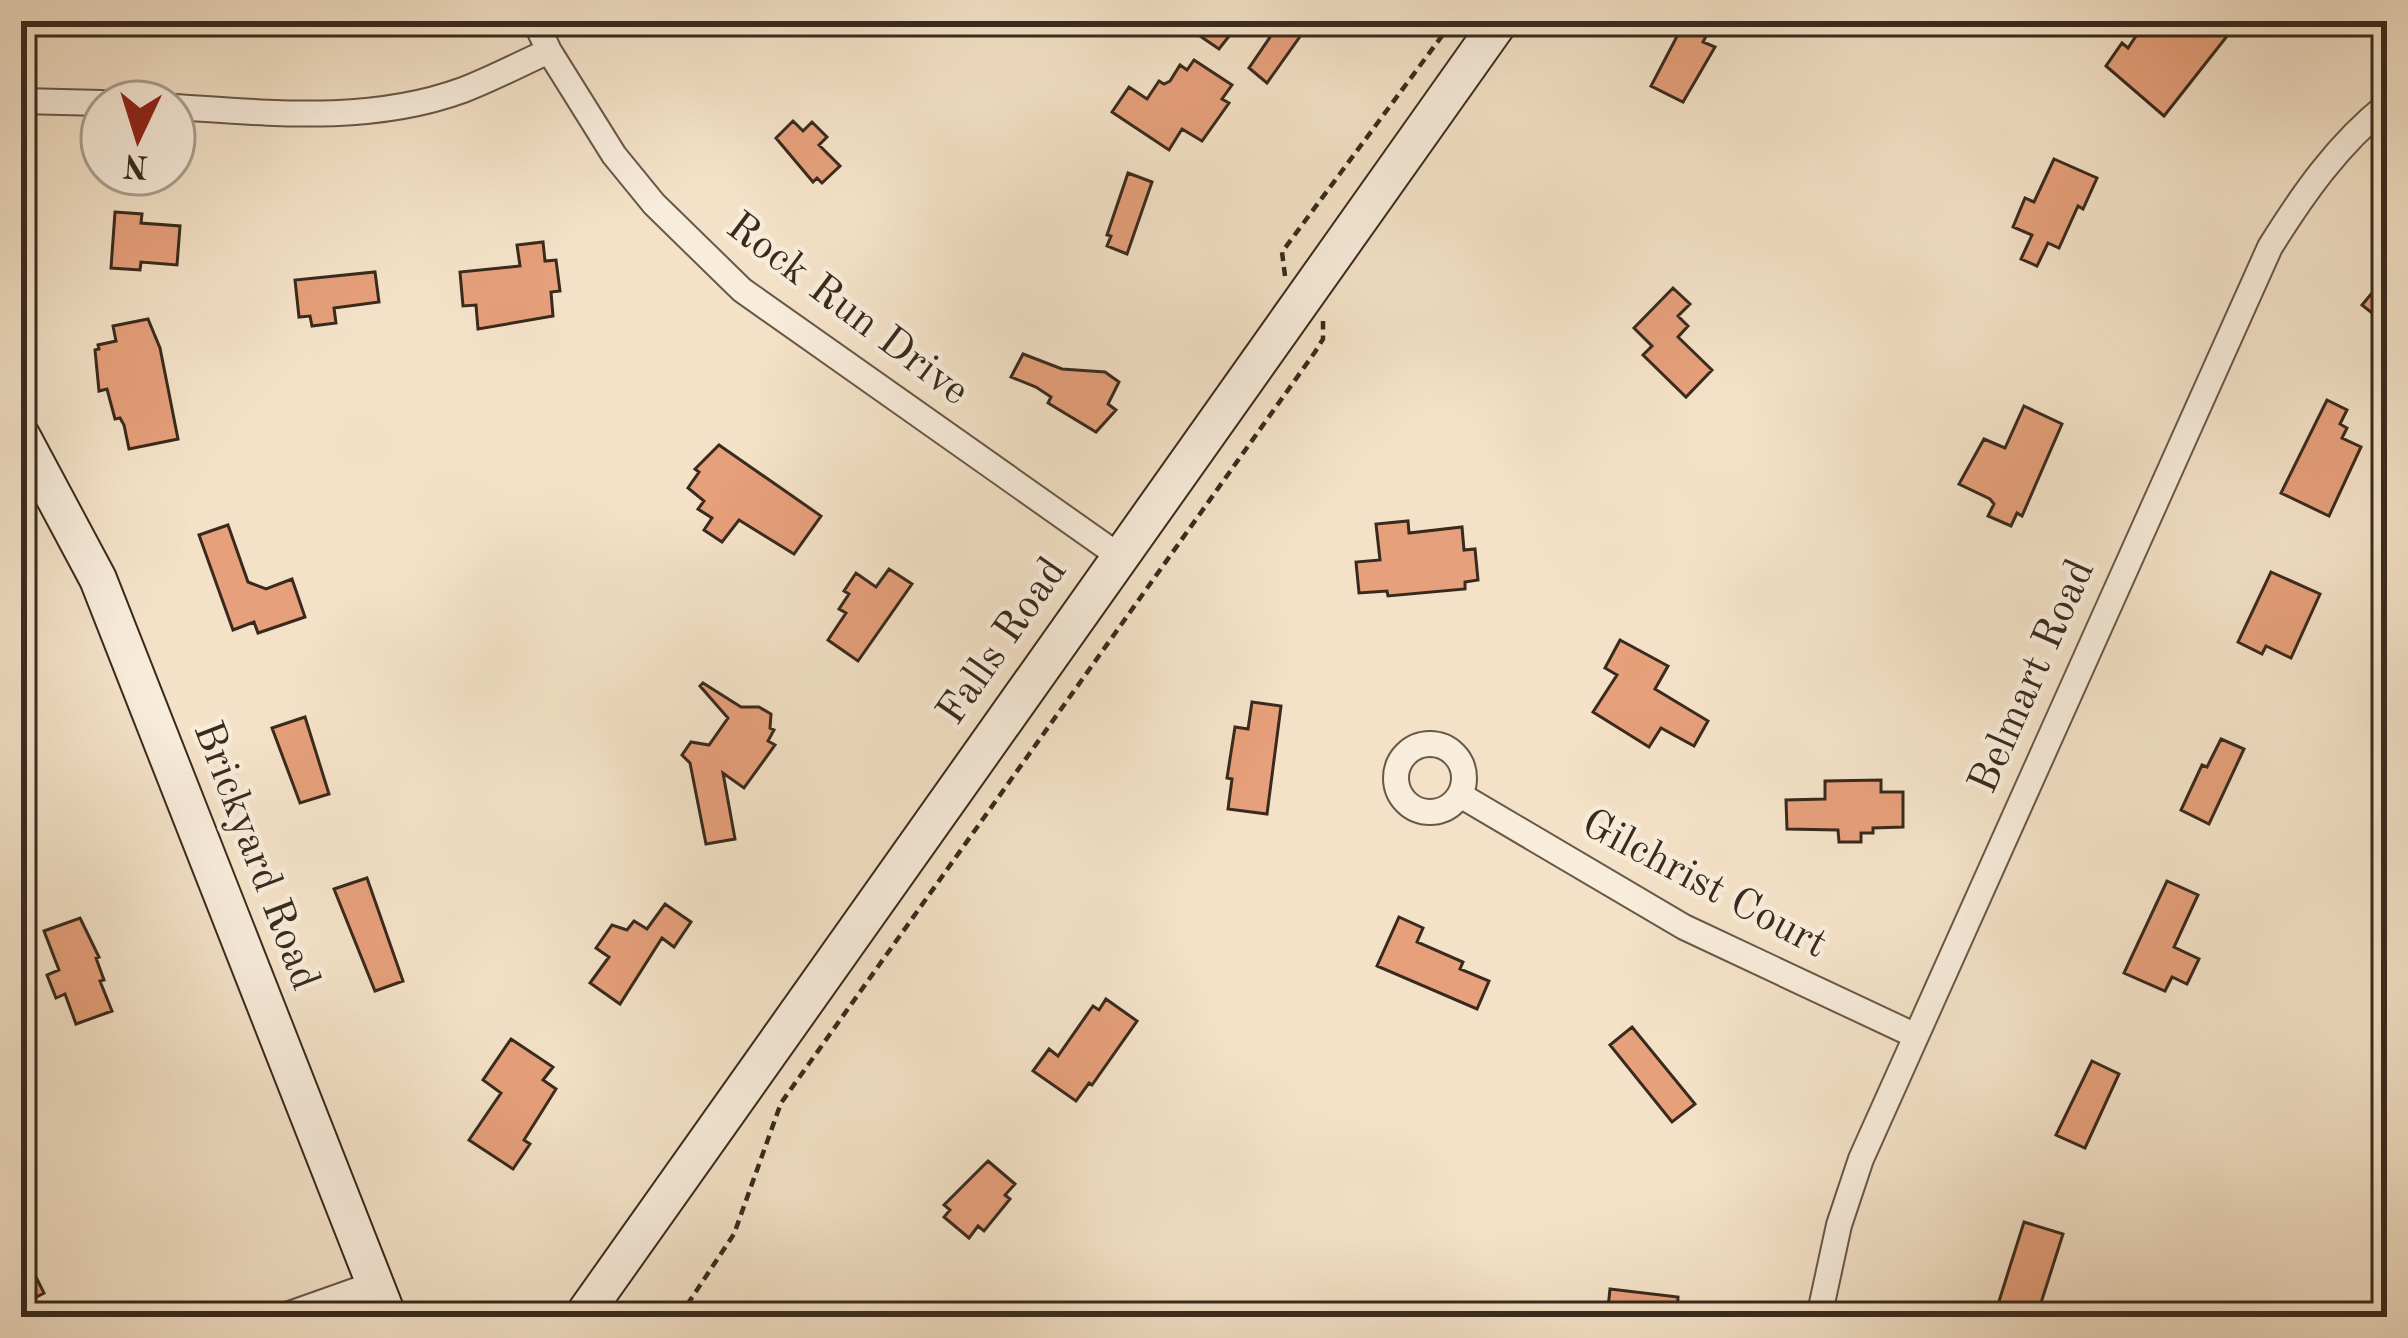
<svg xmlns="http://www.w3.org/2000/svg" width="2408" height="1338" viewBox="0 0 2408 1338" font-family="'Old Standard TT',serif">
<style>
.building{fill:#e6a07b;stroke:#392a1d;stroke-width:3}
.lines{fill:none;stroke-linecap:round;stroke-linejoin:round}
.street-casing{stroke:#685848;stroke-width:28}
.secondary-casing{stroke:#392a1d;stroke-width:40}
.path{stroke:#392a1d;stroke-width:4.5;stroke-dasharray:9 6;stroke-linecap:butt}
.street{stroke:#f8ecdb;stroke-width:24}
.secondary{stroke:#f8ecdb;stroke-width:36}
.labels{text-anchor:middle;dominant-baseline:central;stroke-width:9;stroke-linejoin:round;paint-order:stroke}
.street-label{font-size:42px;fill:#392a1d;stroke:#f8ecdb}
</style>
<rect width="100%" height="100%" fill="#f4e2c8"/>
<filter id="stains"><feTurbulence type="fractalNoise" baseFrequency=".00167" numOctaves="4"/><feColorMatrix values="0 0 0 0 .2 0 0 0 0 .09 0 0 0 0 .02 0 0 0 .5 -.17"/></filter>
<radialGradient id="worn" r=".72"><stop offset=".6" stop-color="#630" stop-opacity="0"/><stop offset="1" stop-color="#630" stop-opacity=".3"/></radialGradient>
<path class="building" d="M1178,21H1241L1219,49Z
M1281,21H1311L1267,83L1249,68Z
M1685,21H1714L1703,42L1715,47L1683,102L1651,86Z
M2156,21L2169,31L2178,21H2239L2164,116L2106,66L2122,43L2128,48L2142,27L2149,31Z
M1194,60L1232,85L1222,99L1229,103L1202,141L1182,129L1169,150L1112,112L1129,87L1147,99L1159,81L1164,84L1170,81L1180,65L1187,70Z
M793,121L803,131L812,122L827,137L819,145L840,166L822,183L817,178L813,182L776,138Z
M2054,159L2097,178L2083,209L2078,206L2059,248L2048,243L2037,266L2021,259L2032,235L2013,227L2025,198L2034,202Z
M1128,173L1152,182L1127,254L1107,246L1111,236L1107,235Z
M115,212L142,214L141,223L180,226L177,265L141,262L140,270L111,268Z
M543,242L545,261L556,260L560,291L551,292L553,316L478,329L476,305L463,306L460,272L520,266L517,245Z
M375,272L379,302L334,308L336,323L312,326L310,316L299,317L295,280Z
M2387,275V325L2362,305Z
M1673,288L1690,304L1678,316L1688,326L1678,337L1712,370L1686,397L1643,355L1652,346L1634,328Z
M148,319L160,348L178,439L129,449L124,425L120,418L115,419L107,389L99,391L95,350L99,349L98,345L116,341L113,326Z
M1023,354L1062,369L1105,372L1119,382L1108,404L1116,410L1096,432L1048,403L1051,397L1036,387L1011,377Z
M2327,400L2347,410L2340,424L2347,428L2342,438L2361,447L2329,516L2281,493Z
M2024,406L2062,424L2022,516L2017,513L2011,526L1988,516L1994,504L1990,499L1959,484L1984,439L2005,448Z
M719,445L821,516L794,554L739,520L722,542L704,530L712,518L698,509L704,501L688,488L699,472L695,469Z
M1408,521L1409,533L1462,527L1464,550L1475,549L1478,580L1465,582V589L1388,596L1387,591L1359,593L1356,562L1380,560L1376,524Z
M228,525L248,582L266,589L292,579L305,617L258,633L254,622L233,630L199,535Z
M889,569L912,584L858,661L828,640L846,613L839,609L849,594L844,591L856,573L876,587Z
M2271,572L2320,594L2291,658L2266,646L2262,654L2238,642Z
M1620,640L1668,666L1655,689L1708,721L1694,746L1661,728L1649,747L1593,712L1617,675L1605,668Z
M703,683L741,707H759L771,714L770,728L774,730L768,741L775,745L744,788L723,773L735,839L706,844L690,763L682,755L691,742L709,745L728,718L700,686Z
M1252,702L1281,706L1267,814L1228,809L1232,779L1227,778L1235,727L1248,729Z
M305,717L329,794L300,803L272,728Z
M2221,739L2244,749L2209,824L2181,810L2202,765L2207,767Z
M1881,780V792H1903V827L1873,828V833H1861V842H1839L1838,830L1787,829L1786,800L1825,799V781Z
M367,878L403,981L375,991L334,889Z
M2167,881L2198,895L2174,947L2199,959L2187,984L2172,977L2165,991L2124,973Z
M665,904L691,922L674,947L662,938L620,1004L590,983L609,957L596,948L612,925L627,930L634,921L647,929Z
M1399,917L1423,928L1417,942L1463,962L1460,969L1489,981L1477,1009L1377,966Z
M80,918L99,957L96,958L104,980L100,981L112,1011L76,1024L65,994L56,998L47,975L59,970L44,931Z
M1106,999L1137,1021L1092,1085L1089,1083L1076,1101L1033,1071L1049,1049L1058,1056L1093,1006L1099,1010Z
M1632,1027L1695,1104L1672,1122L1610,1045Z
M511,1039L553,1067L543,1080L556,1089L524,1140L530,1144L513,1169L469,1140L501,1093L483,1080Z
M2092,1061L2119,1074L2085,1148L2056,1135Z
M988,1161L1015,1184L1005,1195L1010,1199L984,1231L978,1226L969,1238L944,1217L950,1210L944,1205Z
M2024,1222L2063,1234L2040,1306L2030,1304L2026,1317H1994Z
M21,1247L44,1293L21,1305Z
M1610,1289L1678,1297L1677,1317H1607Z"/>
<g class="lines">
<defs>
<path id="street" d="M535,21L549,51L614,155L654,204L742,290L1119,556
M21,101L102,103
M174,107C270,113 370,124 463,90C492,79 520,64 549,51
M1396 778a34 34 0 1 1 68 0a34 34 0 1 1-68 0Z
M1460,795L1684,927L1916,1036
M281,1317L374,1284
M1819,1317L1839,1225L1861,1159L2270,247C2303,194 2338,144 2387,105"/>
<path id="secondary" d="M21,435L98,579L388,1317
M582,1317L1500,21"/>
</defs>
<use href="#street" class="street-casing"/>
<use href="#secondary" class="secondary-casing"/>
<path class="path" d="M1285,276L1282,252L1453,21
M679,1317L734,1234L781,1103L1315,352L1323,339V321"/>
<use href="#street" class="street"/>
<use href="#secondary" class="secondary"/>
</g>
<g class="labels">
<g class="street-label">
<text transform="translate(847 310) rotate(37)">Rock Run Drive</text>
<text transform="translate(1003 642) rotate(-55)">Falls Road</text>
<text transform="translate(2033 677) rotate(-66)">Belmart Road</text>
<text transform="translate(255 856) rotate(69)">Brickyard Road</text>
<text transform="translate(1704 885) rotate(28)">Gilchrist Court</text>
</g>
</g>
<rect width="2408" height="1338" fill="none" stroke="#f4e2c8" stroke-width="72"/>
<rect x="24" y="24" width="2360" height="1290" fill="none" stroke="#392a1d" stroke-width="6"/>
<rect x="36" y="36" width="2336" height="1266" fill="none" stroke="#392a1d" stroke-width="3"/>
<g transform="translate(138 138) rotate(184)"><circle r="57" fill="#f8ecdb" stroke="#ac9e8f" stroke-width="3"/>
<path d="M0-9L21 45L0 30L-21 45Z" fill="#8f2418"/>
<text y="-18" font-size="33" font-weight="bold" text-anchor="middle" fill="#392a1d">N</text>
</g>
<rect width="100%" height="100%" filter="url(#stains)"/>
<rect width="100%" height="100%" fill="url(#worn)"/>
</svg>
